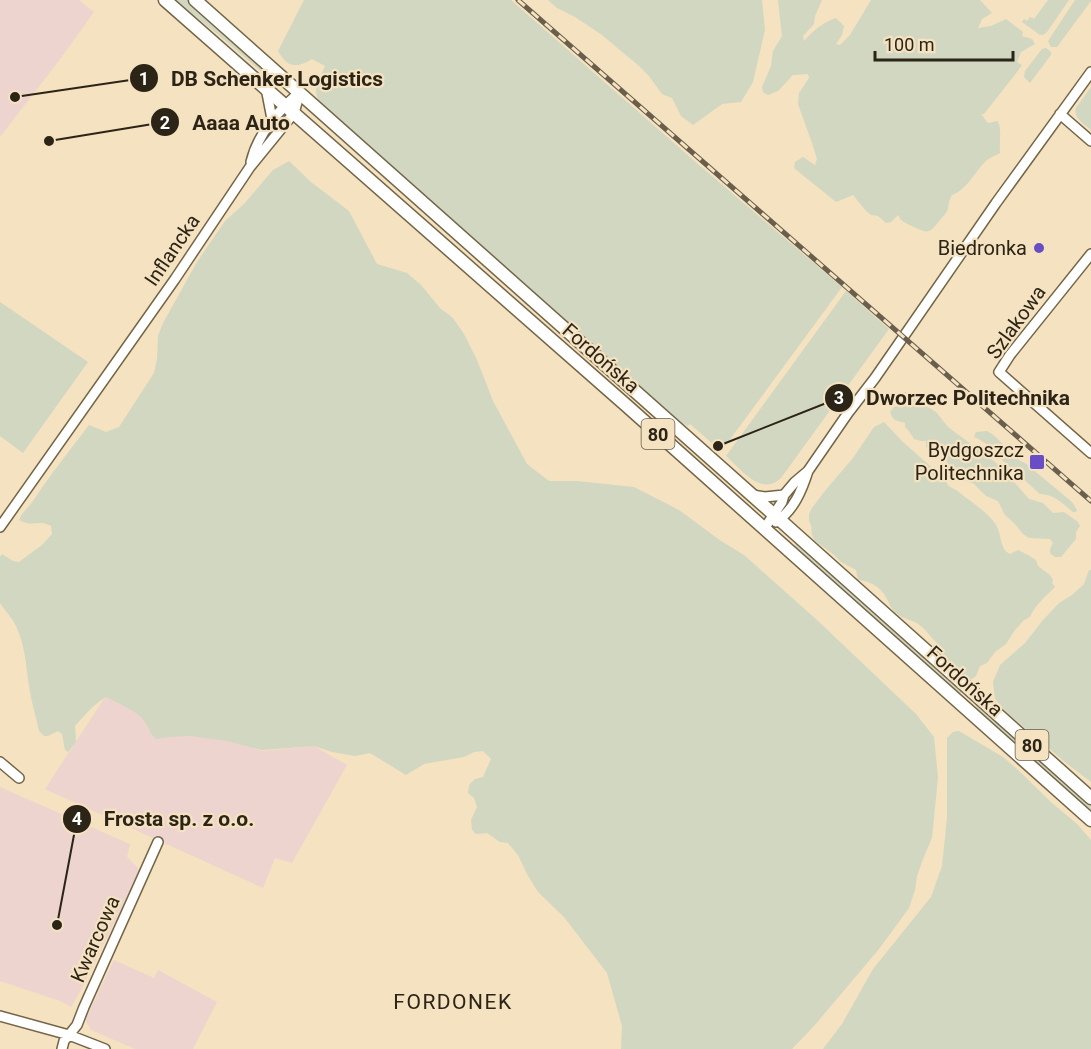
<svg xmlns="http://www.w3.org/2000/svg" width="1091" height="1049" viewBox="0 0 1091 1049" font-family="Roboto,sans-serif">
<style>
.industrial{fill:#eed4ce}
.green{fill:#d1d7c1}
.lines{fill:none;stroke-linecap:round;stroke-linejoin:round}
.minor-casing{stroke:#746546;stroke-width:12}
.major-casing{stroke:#746546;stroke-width:15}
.minor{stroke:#fff;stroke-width:9}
.major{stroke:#fff;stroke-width:12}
.rail-casing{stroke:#6a5f4c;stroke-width:5}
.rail{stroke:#f4e2c0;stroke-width:3;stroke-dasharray:9;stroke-linecap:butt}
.poi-dot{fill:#684dc6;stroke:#f4e2c0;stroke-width:2}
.labels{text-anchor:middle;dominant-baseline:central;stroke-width:4.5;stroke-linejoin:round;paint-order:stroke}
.shield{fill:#f4e2c0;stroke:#675d4a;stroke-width:1.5}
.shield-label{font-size:18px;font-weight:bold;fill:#2b2417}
.poi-label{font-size:20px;fill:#2b2417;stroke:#f4e2c0;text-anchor:end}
.street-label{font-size:20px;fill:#2b2417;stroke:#f4e2c0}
.neighbourhood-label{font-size:21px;letter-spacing:1.5px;fill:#2b2417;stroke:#f4e2c0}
.leader{fill:none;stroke:#2b2417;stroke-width:2}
.callout-dot{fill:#2b2417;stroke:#f4e2c0;stroke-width:2}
.mark-label{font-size:18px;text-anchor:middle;font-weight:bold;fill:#fff}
.callout-label{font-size:21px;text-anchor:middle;font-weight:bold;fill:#2b2417;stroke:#f4e2c0;stroke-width:4.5;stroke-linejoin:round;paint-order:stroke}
</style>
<rect width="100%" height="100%" fill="#f4e2c0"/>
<path class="industrial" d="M0,0H79L94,12L61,58L0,137Z
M109,691L262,751L314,746L347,765L292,863L275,858L263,888L45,789Z
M0,787L130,844L127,857L140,870L80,992L71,1007L60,1001L0,981Z
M114,960L154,978L158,970L217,1002L193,1049H135L91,1030L85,1020Z"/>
<path class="green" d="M174,0H189L273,76L270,79L215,32Z
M304,0H511L699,165L842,287L723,449L716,442L713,444L690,424L688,426L671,417L320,103C311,87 319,81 325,66L312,59C296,69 287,67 278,51Z
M548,0H762L765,30L753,82L741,102L722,104L693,125L681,116L672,98L662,94L649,76L639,66L602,35L575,17L557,8Z
M778,0H822L815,16L814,24L803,36L804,41C813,31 823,22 836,18L844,26L842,35L836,44L840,45L850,35L871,0H980L992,13L982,19L978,28L991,26L1006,19L1023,32L1022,36L1032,39L1035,44L1021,52L1017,62L1022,65C1009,83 997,97 984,114H981L988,123L998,121C1002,131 999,143 1000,153C994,156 987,159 983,164C973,175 967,189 952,195C949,200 949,203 948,208C947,213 943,216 940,220C929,234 928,234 912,226C906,223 901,222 898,215L891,222L886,223L878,216L871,215L866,211L853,195L836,202L794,168L795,162L803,157L815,165L817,159L812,143L798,104L799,93L809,78L808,74L793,75L778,91L768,95L763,92L762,87L771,66L773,51L782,36Z
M1048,0H1069L1047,32L1043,35H1040L1022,22L1024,19L1027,21L1030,17L1034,19Z
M1075,0H1091V1L1057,47H1051L1048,41Z
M1046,48L1051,52V55L1030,83L1024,77L1025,71L1042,49Z
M1091,87V130C1084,124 1073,118 1076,108Z
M289,161L311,182L349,211L377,264L407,273L421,285L440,308L453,318L464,334L477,360L493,401L527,464L549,481H577L634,487L679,510L721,541L744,555L818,621L916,714L934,737L938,777L932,838L923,859L917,876L915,890L909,908L879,949L814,1026L792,1049H621L622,1026L607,973L564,917L538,892L527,874L518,855L508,843L500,842L487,833L476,834L472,830L471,820L477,807L474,798L468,793L469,785L475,779L483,777L491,759L483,751L474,752L464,757L424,764L406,775L370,753L355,756L332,752L314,746L262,750L227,741L191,736L169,737L156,739C149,732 150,730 145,722C137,710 119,704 106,697C93,705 85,715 75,726L76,742L68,752L65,750L62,734L58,731L48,736H44L39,731C36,716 31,701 29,686C26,665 25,645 16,626C12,617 5,611 0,603V557L2,554L13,561L19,562L42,545L52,534L51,526C37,519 33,528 19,520C22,512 28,508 33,501C50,475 70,450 89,425L106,432L119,427L154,373L157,359L158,336L163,323L197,262L225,221L244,204L273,170Z
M846,291L889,329L781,478C761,497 741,469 726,456Z
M0,302L88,362L23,453L0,436Z
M904,392H910L921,403L936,412L948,427L999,465L1029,499L1043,503L1053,513L1064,512L1078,522L1080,526L1076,532V539L1061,557H1055L1050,553V549L1053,543L1050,539L1029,538L1023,534L1015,524L1005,515L998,501L986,496L974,484L962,479L955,473L950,468L940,450H930L926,447V441H921L914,439L909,431L905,427V423C896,420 894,422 890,412L894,407L898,406L902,402Z
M884,422L903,442L947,481V484L950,487L956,490C967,499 989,513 996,525C1002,534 999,549 1010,554L1018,550L1028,555L1036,560L1038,566L1050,575L1053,580L1052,583L1055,587C1047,595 1034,606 1030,617L1023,621L1015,630L1006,644L995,652L987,663L980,666L976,676L970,680L964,679L940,656L937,643C931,638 927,631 921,626C913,619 903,620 896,613C892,609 890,606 888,601C883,589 872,581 858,580L856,570L841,562L833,554L815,541L812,535L811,525L809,521V514L812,508L824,492L853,458L874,427Z
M987,431C1003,439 1010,458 1025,463L1072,502L1077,510L1076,512H1073C1063,504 1054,494 1040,494L1002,460C997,451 984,441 974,437L976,432Z
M797,543L964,692L963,693H957L793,548Z
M1089,570H1091V782L1065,762L1005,711L995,699L993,682L1000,665L1025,643L1043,620L1059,603L1072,595L1084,584Z
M977,705L980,706L1091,805V813L978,711L976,707Z
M959,731L1003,757L1016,768L1052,803L1077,824L1091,840V1049H823L842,1024L873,969L931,897L942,866L947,818V738L953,732Z"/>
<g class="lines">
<defs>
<path id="minor" d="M266,88L272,119
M1060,114L1091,141
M251,162C258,133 278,111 300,92
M1091,254L1010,355L999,372L1091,453
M752,495L765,497L784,495
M776,522C794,510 802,490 808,471
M0,527L175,279L250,167L294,113L300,92
M764,529L782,502L784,495L795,482L808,471L848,413L875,378L996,203L1091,72
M0,762L19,778
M0,1016L69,1035L105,1049
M62,1049L64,1041L77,1025L84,1007L158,842"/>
<path id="major" d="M165,0L627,406L1091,820
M195,0L780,520L1091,798"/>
</defs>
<use href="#minor" class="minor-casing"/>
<use href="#major" class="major-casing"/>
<use href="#minor" class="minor"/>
<use href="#major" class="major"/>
<defs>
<path id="rail" d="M518,0L1091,501"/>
</defs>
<use href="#rail" class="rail-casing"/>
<use href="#rail" class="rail"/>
</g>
<g class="poi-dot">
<circle cx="1039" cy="248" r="6"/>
<rect x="1029" y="454" width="16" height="16" rx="3"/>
</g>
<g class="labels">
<g class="shield">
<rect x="641.5" y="419" width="33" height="30" rx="4.5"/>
<rect x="1015.5" y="730" width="33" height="30" rx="4.5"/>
</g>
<g class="shield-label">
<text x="658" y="434">80</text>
<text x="1032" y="745">80</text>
</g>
<g class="poi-label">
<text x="1027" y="248">Biedronka</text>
<text x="1024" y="450">Bydgoszcz<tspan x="1024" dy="23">Politechnika</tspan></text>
</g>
<g class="street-label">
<text transform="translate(172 250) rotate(-56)">Inflancka</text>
<text transform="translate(1016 322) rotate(-54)">Szlakowa</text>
<text transform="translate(601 358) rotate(41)">Fordońska</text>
<text transform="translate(965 681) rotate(42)">Fordońska</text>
<text transform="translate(95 939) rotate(-66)">Kwarcowa</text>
</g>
<g class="neighbourhood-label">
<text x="453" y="1002">FORDONEK</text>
</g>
</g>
<path class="leader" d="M15 97L144 78M49 141L165 122M718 446L839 398M57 925L77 819"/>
<g class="callout-dot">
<circle cx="15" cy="97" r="6"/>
<circle cx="49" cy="141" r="6"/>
<circle cx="718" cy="446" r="6"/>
<circle cx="57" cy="925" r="6"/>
<circle cx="144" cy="78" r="15"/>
<circle cx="165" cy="122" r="15"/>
<circle cx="839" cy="398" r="15"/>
<circle cx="77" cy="819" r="15"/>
</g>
<g class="mark-label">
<text x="144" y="85">1</text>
<text x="165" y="129">2</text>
<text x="839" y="404">3</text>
<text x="77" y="825">4</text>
</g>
<g class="callout-label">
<text x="277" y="86">DB Schenker Logistics</text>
<text x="241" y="130">Aaaa Auto</text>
<text x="968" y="405">Dworzec Politechnika</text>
<text x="179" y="826">Frosta sp. z o.o.</text>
</g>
<path d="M875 51v9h138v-9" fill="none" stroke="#2b2417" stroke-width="3"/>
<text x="884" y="51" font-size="18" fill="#2b2417" stroke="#f4e2c0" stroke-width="4.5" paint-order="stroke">100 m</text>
</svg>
